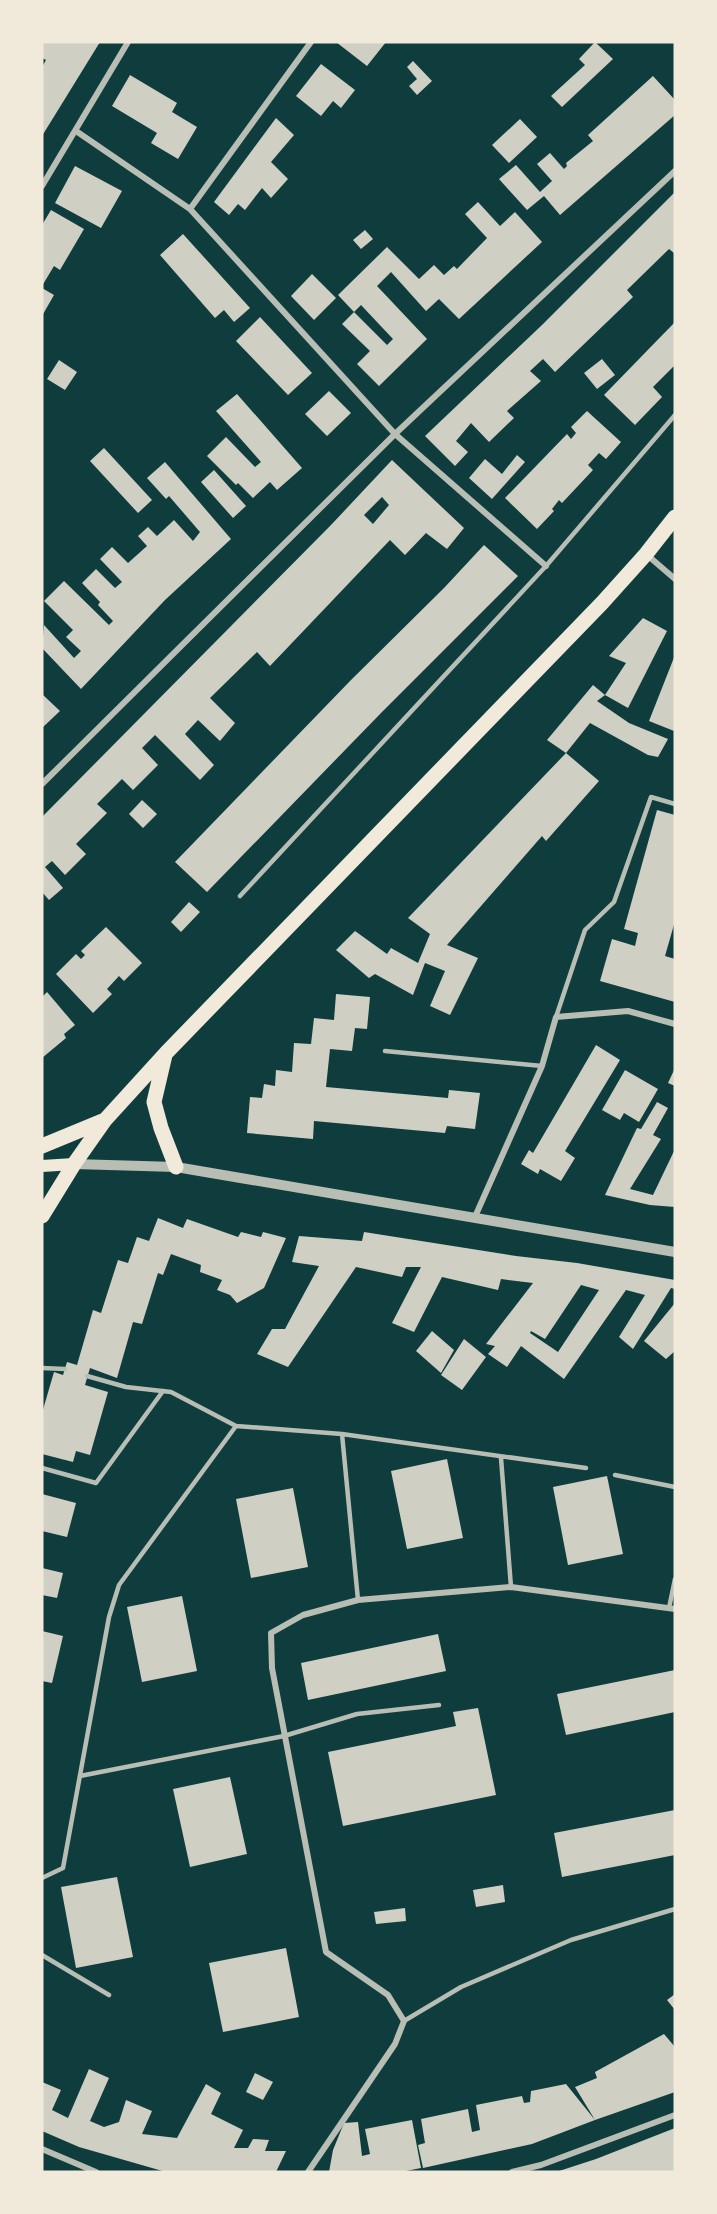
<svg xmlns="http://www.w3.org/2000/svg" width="717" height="2214" viewBox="0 0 717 2214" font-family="'Space Grotesk',sans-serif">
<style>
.building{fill:#cfcfc3;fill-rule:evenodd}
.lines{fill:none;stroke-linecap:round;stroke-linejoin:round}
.service{stroke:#b8beb3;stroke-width:4.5}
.minor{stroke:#b8beb3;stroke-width:6}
.tertiary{stroke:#b8beb3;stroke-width:10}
.secondary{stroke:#f1e9da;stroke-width:12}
.primary{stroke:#f1e9da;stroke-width:15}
</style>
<rect width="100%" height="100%" fill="#0f3d3e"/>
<path class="building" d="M42,42H100L42,136V67L46,60L42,58Z
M336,42H386L367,66Z
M595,42L613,59L562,107L551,96L585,65L579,59Z
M413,61L432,81L417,95L409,86L417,79L407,67Z
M321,64L355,90L341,108L333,101L321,116L296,96Z
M130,75L177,103L172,112L197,127L178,159L151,143L157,133L112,106Z
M653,76L675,100V115L560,215L544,196L527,210L499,179L516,165L540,192L552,181L537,164L550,153L564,169L567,166L566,163L593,141L588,135Z
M276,118L294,135L271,162L288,179L271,198L262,188L245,210L238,204L229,215L214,202Z
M520,119L537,137L509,163L492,145Z
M75,166L122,191L101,228L55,203Z
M675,192V252L674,253L669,249L627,290L633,297L555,372L543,359L530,371L541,381L507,411L514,418L489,442L471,423L456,441L468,452L455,466L425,436L542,325Z
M478,202L500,226L515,212L542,242L459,319L439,299L426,311L391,272L377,286L427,339L379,386L357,364L370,351L342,324L354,312L387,345L393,339L361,305L354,312L338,295L387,247L419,279L434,265L444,275L454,266L457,269L487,238L465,214Z
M51,210L84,229L60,270L54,266L42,286V225Z
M365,230L373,239L361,249L353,240Z
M183,234L250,308L234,322L224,310L215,318L160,255Z
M312,274L336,298L314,320L291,296Z
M42,288L54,295L42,316Z
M260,317L312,373L288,395L236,341Z
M675,322V365L653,387L662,397L635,425L604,395Z
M602,359L615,375L597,389L584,373Z
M59,360L77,372L65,390L47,379Z
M329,391L351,413L327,436L305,414Z
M237,394L302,468L277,490L270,482L253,498L238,483L236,485L207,456L226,437L255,467L261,462L216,411Z
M587,411L621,442L606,459L599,453L588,465L593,470L562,503L559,500L552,509L554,511L537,529L505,498L567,434L571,439L576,433L571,427Z
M104,448L152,500L138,513L90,461Z
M517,455L525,462L492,499L469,478L485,459L502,474Z
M392,460L464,528L447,549L426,533L405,555L390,540L270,666L257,652L210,698L235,723L220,741L198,720L185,734L214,765L200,780L155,735L142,748L158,765L133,790L122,779L97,804L107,813L76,844L86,854L65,875L52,861L45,867L63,888L49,900L42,892V817L331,525ZM382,497L389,505L373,524L364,515Z
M165,462L231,539L165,600L81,689L42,648L44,625L74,658L81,651L66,637L73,630L44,601L64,581L109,625L113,621L98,605L100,602L82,583L96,569L115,588L122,582L100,559L112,547L128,563L147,546L138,536L148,527L157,536L174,520L193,541L200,532L169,496L166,499L147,478Z
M214,470L246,506L233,518L201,482Z
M484,545L518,576L382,712L207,892L175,862L351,680L444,588Z
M643,618L667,631L628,708L605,695L626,663L609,656Z
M675,655V729L674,731L649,721Z
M593,685L605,695L597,701L629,723L668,739L658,757L648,755L590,723L566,753L547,740Z
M42,694L60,711L42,728Z
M566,753L599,781L546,841L542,836L447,945L478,958L450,1015L430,1006L445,971L425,963L413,995L375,974L369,978L336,950L355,931L387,954L391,948L418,963L430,934L408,918Z
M142,800L157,814L143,828L129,814Z
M657,810L675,815V921L665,956L675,959V1002L600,981L612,939L635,946L638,933L624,929Z
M189,902L200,912L181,932L171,922Z
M106,927L142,963L124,981L119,976L107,989L112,994L93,1013L56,974L76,954L81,959L85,955L81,951Z
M47,992L75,1025L64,1034L66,1038L42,1058V997Z
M336,994L370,997L367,1029L355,1028L352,1051L330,1049L326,1087L448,1098L449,1090L480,1093L475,1129L447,1126L445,1133L314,1121L313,1139L247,1133L250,1097L262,1098L264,1084L275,1086L276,1070L292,1072L294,1043L311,1044L314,1018L334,1020Z
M596,1045L620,1060L565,1151L575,1158L561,1181L540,1169L538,1174L521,1164L529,1150L533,1153Z
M675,1068V1086L668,1083Z
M625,1070L658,1089L639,1122L624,1113L620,1120L602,1110Z
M657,1102L668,1108L653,1135L661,1139L630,1189L653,1195L675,1149V1207L650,1205L605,1195L637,1128L641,1129Z
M158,1218L183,1228L187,1219L238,1237L241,1232L261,1237L263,1232L286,1238L264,1288L237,1303L230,1295L217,1290L222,1280L200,1272L201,1265L171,1254L163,1275L158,1273L142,1324L133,1322L117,1378L90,1368L85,1385L108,1392L90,1455L76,1451L73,1462L42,1454V1413L54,1372L63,1375L67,1362L77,1365L93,1310L101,1313L118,1260L128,1263L137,1237L149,1241Z
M364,1232L516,1256L577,1263L675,1280V1289L671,1288L633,1349L619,1337L645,1295L626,1290L564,1379L521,1346L507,1367L488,1354L495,1346L486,1344L533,1283L501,1279L498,1290L442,1277L414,1332L392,1323L421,1267H406L402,1277L356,1267L288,1367L257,1354L272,1329H285L319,1266L292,1262L299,1236L362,1241ZM581,1285L599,1290L558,1352L530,1333L531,1331L545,1339Z
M675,1303V1351L666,1359L644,1341Z
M432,1331L454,1350L441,1373L416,1351Z
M464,1339L486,1357L462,1390L441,1375Z
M447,1459L463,1538L407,1549L391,1471Z
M607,1476L623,1554L568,1565L553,1487Z
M293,1488L308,1567L251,1578L236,1499Z
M42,1494L76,1503L67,1537L42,1531Z
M42,1568L63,1573L57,1598L42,1595Z
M182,1596L197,1671L142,1682L127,1607Z
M42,1631L63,1636L52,1683L42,1681Z
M438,1634L446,1671L308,1700L301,1663Z
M675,1670V1712L566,1735L557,1694Z
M478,1708L496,1795L343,1826L328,1752L456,1726L453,1712Z
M230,1777L247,1854L190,1867L173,1789Z
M675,1810V1855L562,1877L554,1833Z
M117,1877L133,1957L76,1968L61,1887Z
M503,1885L505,1902L476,1907L473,1890Z
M405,1908L406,1921L376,1924L374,1912Z
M286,1948L299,2017L223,2032L209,1963Z
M675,1994V2010L667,2000Z
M664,2034L675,2047V2092L595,2120L575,2087L597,2078L595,2072Z
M89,2069L109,2078L90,2121L104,2127L119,2122L126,2100L152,2111L142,2134L177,2138L206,2084L221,2093L211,2114L243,2130L234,2148H248L253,2139L269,2140L265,2151H286L276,2172H166L79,2147L42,2131V2082L61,2090L52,2110L68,2118Z
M255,2073L273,2082L263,2100L246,2092Z
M566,2084L595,2120L532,2144L423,2168L418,2145L425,2143L421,2119L468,2109L472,2132L480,2130L476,2105L522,2096L524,2103L530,2102L531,2091Z
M412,2120L421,2168L401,2172H329L333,2150L344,2123L358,2122L362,2156L370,2154L365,2129Z
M675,2128V2172H556L596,2159Z"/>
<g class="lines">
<path class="service" d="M240,896L546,566L675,415
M556,1017L585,930L614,902L651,797L675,804
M385,1051L542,1066
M42,1368L65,1369
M87,1376L126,1387L171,1392L236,1426
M342,1434L358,1600
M501,1458L511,1587
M42,1468L96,1483L163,1391
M615,1475L675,1487
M669,1608L675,1579
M80,1776L284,1736L357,1714L439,1705
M42,1878L63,1868L109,1617L119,1585L236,1426L342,1434L586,1468
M42,1955L109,1995
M404,2021L461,1987L571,1940L675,1909"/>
<path class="minor" d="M76,131L190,209L395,434L546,566
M42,186L128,42
M190,209L311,42
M646,554L675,579
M42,784L395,434L675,171
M474,1219L542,1066L556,1017L628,1011L675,1024
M42,2149L96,2172
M308,2172L395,2044L404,2021L388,1995L326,1952L272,1668L271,1633L303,1615L358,1600L511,1587L675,1609
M512,2172L541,2165L675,2115"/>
<path class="tertiary" d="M74,1164L176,1167L675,1252"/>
<path class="secondary" d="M42,1166L74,1164"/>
<path class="primary" d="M165,1055L154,1102L161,1128L176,1167
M42,1146L105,1120
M42,1216L74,1164L105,1120L166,1053L602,603L646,554L675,517"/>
</g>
<rect width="717" height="2214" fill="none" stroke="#f1e9da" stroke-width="87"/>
</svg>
